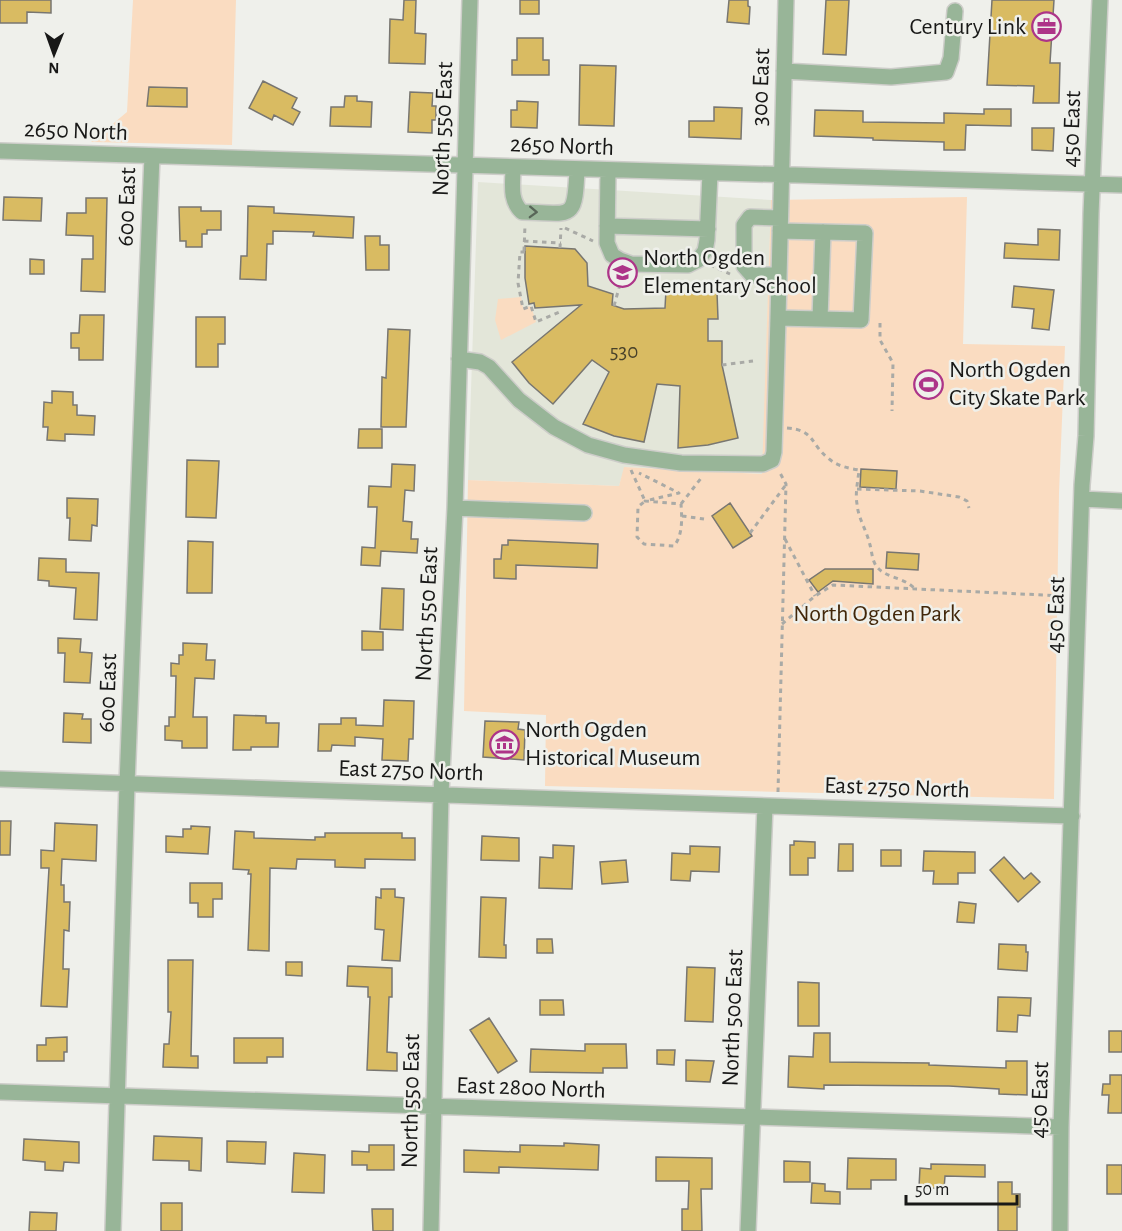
<svg xmlns="http://www.w3.org/2000/svg" width="1122" height="1231" viewBox="0 0 1122 1231" font-family="'Alegreya Sans',sans-serif">
<style>
.built{fill:#e3e6d9}
.green{fill:#fadcc1}
.building{fill:#d9bb62;stroke:#787671;stroke-width:1.5}
.lines{fill:none;stroke-linecap:round;stroke-linejoin:round}
.minor-casing{stroke:#cdcdc9;stroke-width:18}
.path{stroke:#a9aaa6;stroke-width:3;stroke-dasharray:4.5 4.5;stroke-linecap:butt}
.minor{stroke:#98b598;stroke-width:15}
.oneway{stroke:#586658}
.labels{text-anchor:middle;dominant-baseline:central;stroke-width:5;stroke-linejoin:round;paint-order:stroke}
.number-label{font-size:21px;fill:#48412a}
.poi-label{font-size:24px;fill:#181817;stroke:#eff0eb;text-anchor:start}
.street-label{font-size:24px;fill:#181817;stroke:#eff0eb}
.park-label{font-size:24px;fill:#42270a;stroke:#eff0eb}
</style>
<rect width="100%" height="100%" fill="#eff0eb"/>
<path class="built" d="M478,182L771,200L763,474L625,467L619,486L468,480Z"/>
<path class="green" d="M133,0H236L232,145L91,142L127,112Z
M967,197L963,344L1065,346L1059,493L1054,799L545,786L546,715L464,711L468,480L619,486L624,467L762,474L771,200Z
M521,297L523,308L531,306L536,322L501,340L495,320L498,299Z"/>
<path class="building" d="M0,0H51V13L27,12V23H0Z
M404,0H416L415,33L426,34L425,64L389,63L390,19L403,20Z
M520,0H539V14H520Z
M729,0H748V6L750,7L749,24L727,22Z
M826,0H849L846,55L823,54Z
M992,0H1054L1050,63H1060L1059,103H1033L1034,86L987,85Z
M517,38H543V60H549V75H512V60H517Z
M580,65L616,66L614,126L579,125Z
M263,81L297,98L292,108L300,112L293,125L274,115L272,120L249,108Z
M149,87L187,88V107L147,106Z
M410,92L433,93L432,106H436V120H432V133L408,132Z
M345,96H357V101L372,102L371,127L330,126L331,107H344Z
M517,101L538,102L537,128L511,127V110H517Z
M714,107L742,108L741,139L689,137V121H714Z
M984,109H1011V126L966,125L965,150H944V142L873,140V138L814,136L815,110L863,111V122L944,123V113L984,114Z
M1032,128H1054L1053,151L1032,150Z
M4,197L42,198L41,221L3,220Z
M86,198H107L105,292L81,291L82,259H93V236L66,235L67,213H86Z
M248,206L274,207V213L354,217L353,238L313,236L314,232L273,231V244H267L266,280L240,279L241,256H247Z
M179,207H201V211H221V230H207V234H202V247H186V241H180Z
M1038,229L1060,230L1059,260L1004,258L1005,243L1038,245Z
M365,236H380V245H389V270H366Z
M525,246L575,249L587,263L588,286L613,294L612,305L624,309L665,308L666,290L679,286H698L717,292L718,319H708V341H722V365L738,438L708,445L678,448L680,386L657,384L644,442L614,436L583,424L609,372L592,360L553,404L529,383L512,362L581,305L535,308L534,303L529,304L525,278Z
M30,259L44,260V274H30Z
M1014,286L1054,290L1049,330L1032,328L1034,309L1012,307Z
M80,315H104L103,360H79V348H71V333H79Z
M196,317H225V344H218V367H196Z
M388,329L410,330L406,427H381L382,377L386,378Z
M52,391L73,392V405H77V415L95,416L94,435L65,434V441L47,440L48,427H43L44,402L52,403Z
M359,429H382V448H358Z
M187,460L219,461L216,518L186,517Z
M392,464L415,465L414,491L405,490L403,521L412,522L411,539H418L417,553L381,551L380,566L361,565L362,547L375,548L377,507H368L369,486L391,487Z
M861,469L897,471L896,489L860,487Z
M67,498L98,499L97,526L92,525L91,541L69,540L70,518H67Z
M730,503L752,536L733,548L712,516Z
M508,540L598,544L597,568L516,565V579L494,578V559H501L502,545H508Z
M188,541L213,542L212,593H187Z
M887,552L919,554L918,570L886,568Z
M39,558L66,559V572L99,573L97,620L74,619L76,588L49,586V581L38,580Z
M825,569H873V584L833,581L818,592L809,580Z
M382,588L404,589L403,630L380,629Z
M362,631L383,632V650H362Z
M58,638L81,639L80,652L92,653L90,683L64,682L65,653H58Z
M183,643L207,644L206,660H215L214,679L195,678L193,717H207V748H182V741L165,740V726H169V717H175L176,676H171V663L179,664V655H183Z
M384,700L414,701L413,739H409L408,761L382,760L383,739L355,737V746L332,745L331,751H318L319,724H341V718H356V725L383,726Z
M64,713L83,714L82,719H91V743L63,742Z
M234,715L266,716V723H279L278,747H251V750H233Z
M485,721L519,722L518,729L525,730L524,760L483,757Z
M0,821H11L10,855H0Z
M55,823L97,825L96,861L62,859L61,885H64V902H70L69,931L64,930L63,969H69L67,1007L41,1006L49,868H41V850L54,851Z
M191,826L210,827L208,854L166,852V836L183,837V829H191Z
M235,831L254,832V838L315,840V837H325V833H402V838H415V860L365,859V868L335,867V860L297,859L296,869L270,868L269,951L248,950L251,874H248L249,870L233,869Z
M482,836L519,838V861L481,860Z
M794,841L815,842V858H808V875H790V845H794Z
M839,844H853V871H838Z
M553,845L574,846L572,889L539,888L540,857L553,858Z
M690,846L720,847L719,872L691,871L690,881L671,880L672,853L690,854Z
M881,850H901V866H881Z
M924,851L975,852V873H958V884H933L934,871H923Z
M1004,857L1024,879L1031,873L1040,882L1018,902L990,870Z
M626,860L628,882L602,884L600,862Z
M190,883H222V899H213V917H198V903H190Z
M381,889H395V897L404,898L400,961L382,960L384,930L375,929L376,897L381,898Z
M481,897L506,898L504,945H506V958L479,957Z
M959,902L976,904L974,923L957,922Z
M537,939H552L553,953H537Z
M999,944L1026,945V952H1028L1027,971L998,969Z
M168,960H193L191,1056H198V1068L163,1067L164,1044H169L171,1012H168Z
M286,962H302V976L286,975Z
M348,966L392,968V997H389L387,1052L397,1053V1071L367,1070L370,997H368V987L347,986Z
M687,967L715,968L713,1022L685,1021Z
M798,982L819,983V1026H798Z
M998,997L1031,998L1030,1016L1018,1015L1017,1032L997,1031Z
M540,1000H563L564,1015H540Z
M489,1018L517,1061L498,1073L470,1030Z
M1109,1031H1122V1052H1109Z
M814,1033H830V1062L929,1063V1065L1006,1068V1061H1027V1095L999,1094V1089L949,1086L824,1085V1089L788,1087L789,1056L813,1057Z
M67,1037V1052H64V1061H37V1045H46V1038Z
M234,1038H283V1057H267V1063H234Z
M585,1044H626L627,1068H603V1073L530,1072L531,1049L585,1051Z
M657,1050H675L674,1065L657,1064Z
M686,1060L714,1061L710,1082L686,1081Z
M1110,1075H1122V1113H1108L1109,1095H1102L1103,1084H1110Z
M154,1136L202,1138L201,1171L189,1170V1161L153,1160Z
M24,1139L79,1142V1163L64,1162L63,1171L45,1170V1162L23,1160Z
M227,1141L266,1142L265,1164L227,1162Z
M564,1143L599,1145L598,1170L499,1167V1173L464,1172V1150L520,1152V1145L564,1146Z
M369,1145H394V1170H367V1165H352V1151L369,1152Z
M294,1153L325,1155L324,1193L292,1192Z
M656,1157L712,1158V1189H701L702,1231H682V1209H688L689,1181H656Z
M848,1158L896,1159V1180H871V1189H847Z
M784,1161L810,1162V1182H784Z
M931,1164L985,1165V1177L945,1176L944,1189L919,1187L920,1168L931,1169Z
M1107,1165H1122V1194H1107Z
M998,1182H1012V1194H1020V1207H1017V1231H998Z
M812,1183L825,1184V1191L840,1192V1204L811,1203Z
M161,1203H182V1231H161Z
M372,1209H393V1231H373Z
M30,1212L57,1213L56,1231H29Z"/>
<g class="lines">
<defs>
<path id="minor" d="M784,71L891,77L946,72L951,58L955,11
M0,151L1122,185
M513,167C513,184 509,200 522,212C572,213 575,223 577,169
M608,170L607,243L612,255L620,260L631,264L688,265L698,260L705,251L707,240L710,173
M607,226L708,229
M779,275H752L744,266V225L750,217L780,218
M778,318L786,0
M820,319L823,232
M459,359L480,362L489,367L519,400L554,427L588,445L624,455L681,463L763,464L772,460L774,452L778,318L861,320L865,233L780,231
M1083,499L1122,501
M455,508L584,513
M0,779C357,792 715,805 1072,816
M0,1092L1061,1127
M113,1231L127,784L152,156
M431,1231L441,794L455,508L470,0
M748,1231L765,806
M1060,1231L1061,1127L1082,485L1086,436L1091,214L1100,0"/>
</defs>
<use href="#minor" class="minor-casing"/>
<path class="path" d="M565,228L593,241
M524,241L561,243
M560,248L561,228
M524,251L525,225
M525,252H520L518,283L523,309L531,306L536,322L562,311
M710,265L730,274
M614,306L622,277
M880,323V340L893,363L892,411
M722,365L753,361
M787,428C815,430 810,444 828,458C837,466 847,468 859,470C858,481 855,493 857,504C858,518 867,531 870,545C872,552 872,561 877,567C886,578 903,577 914,588
M631,470L645,501L638,507L637,537L644,544L674,546C683,535 682,518 681,504L645,501L679,493L639,473
M857,489L920,491L959,497L967,501L969,508
M681,504L702,477
M682,516L704,519
M750,533L785,486
M785,539L815,596
M782,624L815,596L833,585L1064,596
M778,792L786,484L779,471"/>
<use href="#minor" class="minor"/>
</g>
<defs><path id="oneway-chevron" d="M-2-3.5L2.5 0L-2 3.5" fill="none" stroke-width="1.6" stroke-linecap="round" stroke-linejoin="round" transform="scale(1.5)"/></defs>
<use class="oneway" href="#oneway-chevron" transform="translate(533 212) rotate(2)"/>
<defs>
<symbol id="office-ring" viewBox="-11 -11 22 22"><circle r="9.5" fill="#eff0eb" stroke="#ad3488" stroke-width="1.5"/><path d="M-6-3h4V-5.5h4V-3h4V5H-6ZM-1-4.5V-3h2v-1.5ZM-6 0V1H6V0Z" fill="#ad3488"/></symbol>
<symbol id="school-ring" viewBox="-11 -11 22 22"><circle r="9.5" fill="#eff0eb" stroke="#ad3488" stroke-width="1.5"/><path d="M0-5L7-2L0 1L-7-2ZM-4 1L0 2.5L4 1V4Q0 6-4 4Z" fill="#ad3488"/></symbol>
<symbol id="stadium-ring" viewBox="-11 -11 22 22"><circle r="9.5" fill="#eff0eb" stroke="#ad3488" stroke-width="1.5"/><path d="M0-5a6.5 5 0 1 0 0 10a6.5 5 0 1 0 0-10ZM-3.5-1.8h7v3.6h-7Z" fill="#ad3488"/></symbol>
<symbol id="museum-ring" viewBox="-11 -11 22 22"><circle r="9.5" fill="#eff0eb" stroke="#ad3488" stroke-width="1.5"/><path d="M0-6L6-3V-2H-6V-3ZM-5-1h2V3h-2ZM-1-1h2V3h-2ZM3-1h2V3H3ZM-6 4H6V6H-6Z" fill="#ad3488"/></symbol>
</defs>
<g fill-rule="evenodd">
<use href="#office-ring" x="1030" y="10" width="33" height="33"/>
<use href="#school-ring" x="606" y="256" width="33" height="33"/>
<use href="#stadium-ring" x="912" y="368" width="33" height="33"/>
<use href="#museum-ring" x="488" y="728" width="33" height="33"/>
</g>
<g class="labels">
<g class="number-label">
<text x="624" y="351">530</text>
</g>
<g class="poi-label">
<text x="1026" y="27" text-anchor="end">Century Link</text>
<text x="643" y="258">North Ogden<tspan x="643" dy="28">Elementary School</tspan></text>
<text x="949" y="370">North Ogden<tspan x="949" dy="28">City Skate Park</tspan></text>
<text x="525" y="730">North Ogden<tspan x="525" dy="28">Historical Museum</tspan></text>
</g>
<g class="street-label">
<text transform="translate(761 87) rotate(-88)">300 East</text>
<text transform="translate(443 129) rotate(-88)">North 550 East</text>
<text transform="translate(1072 129) rotate(-88)">450 East</text>
<text transform="translate(76 131) rotate(2)">2650 North</text>
<text transform="translate(562 146) rotate(2)">2650 North</text>
<text transform="translate(127 207) rotate(-88)">600 East</text>
<text transform="translate(427 614) rotate(-87)">North 550 East</text>
<text transform="translate(1056 615) rotate(-88)">450 East</text>
<text transform="translate(108 693) rotate(-88)">600 East</text>
<text transform="translate(411 771) rotate(2)">East 2750 North</text>
<text transform="translate(897 788) rotate(2)">East 2750 North</text>
<text transform="translate(733 1018) rotate(-88)">North 500 East</text>
<text transform="translate(531 1088) rotate(2)">East 2800 North</text>
<text transform="translate(1040 1100) rotate(-88)">450 East</text>
<text transform="translate(411 1101) rotate(-89)">North 550 East</text>
</g>
<g class="park-label">
<text x="877" y="614">North Ogden Park</text>
</g>
</g>
<g transform="translate(54 54) rotate(181)" stroke="#eff0eb" stroke-width="4.5" paint-order="stroke">
<path d="M0-4.5L10 22L0 15L-10 22Z" fill="#181817"/>
<text y="-9" font-size="16" font-weight="bold" text-anchor="middle" fill="#181817">N</text>
</g>
<path d="M906 1195v9h111v-9" fill="none" stroke="#181817" stroke-width="3"/>
<text x="915" y="1195" font-size="18" fill="#181817" stroke="#eff0eb" stroke-width="4.5" paint-order="stroke">50 m</text>
</svg>
